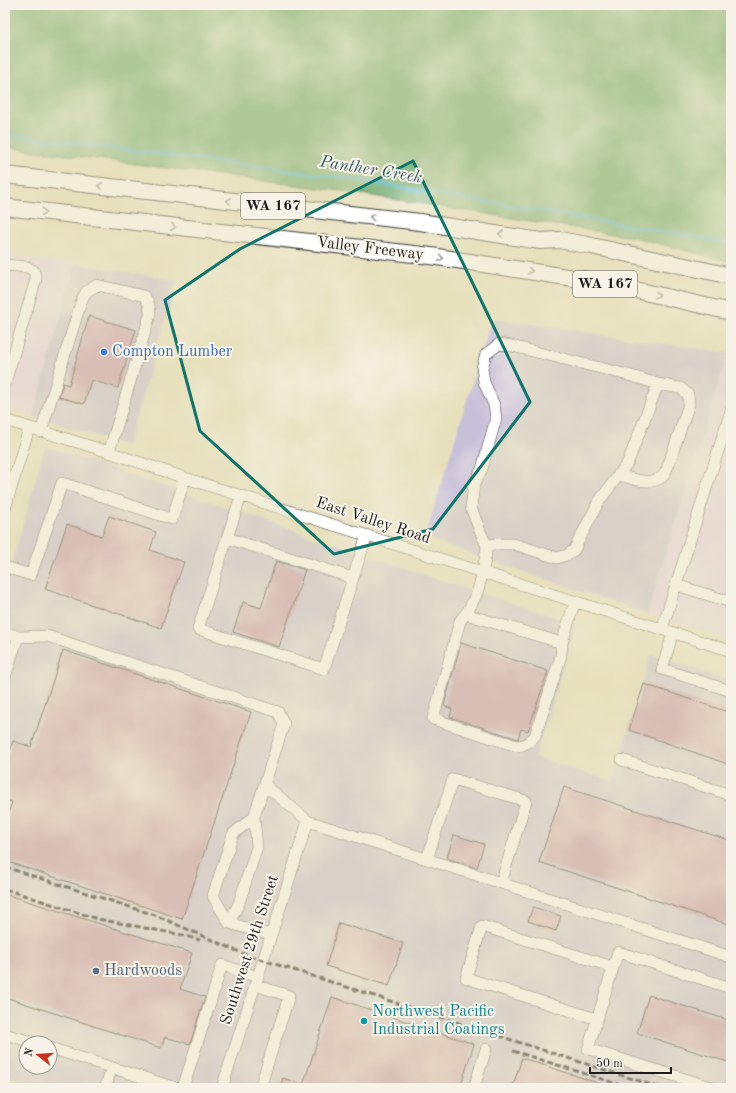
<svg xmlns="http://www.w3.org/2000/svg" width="736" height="1093" viewBox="0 0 736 1093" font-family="'Old Standard TT',serif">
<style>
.built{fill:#e7d2ef}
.industrial{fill:#c8bfd8;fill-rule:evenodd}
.forest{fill:#6dac6e;stroke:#446445}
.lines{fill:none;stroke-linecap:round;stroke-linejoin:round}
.stream{stroke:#4eb3cc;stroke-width:3}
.building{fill:#c896af}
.minor-casing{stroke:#3a3934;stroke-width:12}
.highway-casing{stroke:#3a3934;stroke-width:18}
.minor{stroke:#fff;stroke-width:11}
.highway{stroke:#fff;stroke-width:16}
.rail{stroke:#1c1c1c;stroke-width:3;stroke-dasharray:6 3;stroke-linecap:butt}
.oneway{stroke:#999}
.marked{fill:none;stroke:#0f766e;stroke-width:3;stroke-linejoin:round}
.shop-dot{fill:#3f7fe0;stroke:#f7f3e8;stroke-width:1.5}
.service-dot{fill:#5c6f8a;stroke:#f7f3e8;stroke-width:1.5}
.culture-dot{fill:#0f9aa8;stroke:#f7f3e8;stroke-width:1.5}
.labels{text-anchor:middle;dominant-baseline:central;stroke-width:4;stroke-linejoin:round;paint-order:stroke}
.shield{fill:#f7f3e8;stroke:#5e5c59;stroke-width:1}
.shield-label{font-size:15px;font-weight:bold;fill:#1c1c1c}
.street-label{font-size:16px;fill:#1c1c1c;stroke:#f7f3e8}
.shop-label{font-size:16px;fill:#366cbe;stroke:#f7f3e8;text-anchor:start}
.service-label{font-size:16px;fill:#4e5e75;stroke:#f7f3e8;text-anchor:start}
.culture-label{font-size:16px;fill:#0d838f;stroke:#f7f3e8;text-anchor:start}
.water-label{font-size:17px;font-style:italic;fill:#305862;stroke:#f7f3e8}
</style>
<rect width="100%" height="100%" fill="#f7f3e8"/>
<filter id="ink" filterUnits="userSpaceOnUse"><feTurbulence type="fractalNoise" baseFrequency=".025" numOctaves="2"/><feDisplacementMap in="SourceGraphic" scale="8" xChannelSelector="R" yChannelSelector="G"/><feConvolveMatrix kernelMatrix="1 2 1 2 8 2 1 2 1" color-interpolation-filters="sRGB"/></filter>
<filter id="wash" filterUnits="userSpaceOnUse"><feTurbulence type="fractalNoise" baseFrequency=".012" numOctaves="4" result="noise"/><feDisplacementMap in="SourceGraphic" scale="16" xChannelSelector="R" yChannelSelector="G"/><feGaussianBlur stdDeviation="0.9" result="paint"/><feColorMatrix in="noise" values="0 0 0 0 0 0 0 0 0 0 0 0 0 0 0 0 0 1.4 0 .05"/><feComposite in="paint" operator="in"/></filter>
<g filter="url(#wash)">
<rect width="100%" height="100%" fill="#e7e0bc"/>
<path class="built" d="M5,255L76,264L33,416L5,407Z
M728,353L731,354V640L647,614Z"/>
<path class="industrial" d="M76,264L177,280L127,446L33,416Z
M492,318L728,353L647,614L425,538Z
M45,446L468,589L577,624L535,757L613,782L651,654L731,681V1088H42L5,1076V587ZM26,1043H50V1067H26Z"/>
<path class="forest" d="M5,5H731V262L637,238L348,192L5,147Z"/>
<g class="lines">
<path class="stream" d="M5,134L345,178L731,243"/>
</g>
<g id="blocks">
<path class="building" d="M89,316L136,330L118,388L91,380L84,404L59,397L63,383L69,385Z
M109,516L156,532L150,550L184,562L161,628L45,589L67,524L102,536Z
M276,561L305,570L279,647L233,632L243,602L261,608Z
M461,643L548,671L528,731L521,729L518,739L450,717L452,709L444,706Z
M63,650L251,712L182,919L5,861V824L12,802L5,799V764L13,741L31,747Z
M644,684L731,713V765L629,730Z
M564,787L731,841V925L539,862Z
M454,835L484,844L477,868L447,858Z
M5,894L192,953L180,989L205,997L190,1044L165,1037L161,1048L5,997Z
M533,907L561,916L556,931L528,921Z
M339,923L403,943L389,986L326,966Z
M649,995L731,1021V1063L637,1033Z
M332,997L474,1044L460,1088H280L283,1078L303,1085Z
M522,1058L607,1086V1088H512Z"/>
</g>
</g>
<g filter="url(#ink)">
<use href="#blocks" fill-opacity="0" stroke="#3a3934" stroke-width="1"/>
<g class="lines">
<defs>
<path id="minor" d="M5,265L27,267L34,271L36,279L5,383
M5,420L109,452L185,478L731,651
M41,432L82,299L86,292L97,285L144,296C149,302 150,307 150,315L109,452
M241,496L227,538L353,578L367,535
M5,509L29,428
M227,538L198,629L324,669L353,578
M487,546L494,544H514L557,558L567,555L574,550L598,503L628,462L658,384
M5,567L31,575L62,483L172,519L185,478
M676,585L731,602
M469,609L460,621L433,719L517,746C525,746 530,742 535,736L561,656L562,643L575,601
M662,629L731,410
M5,632L18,637L47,636L278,712L284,724L254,817L233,834L213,896L229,923L271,935
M673,633L662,669L731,691
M562,643L472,616L469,613V609L477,593L483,572L487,546L480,531L471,508L474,484L482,469L496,418L494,405L484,382L482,368L486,354L499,344L512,346L628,375L658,384L680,388L688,394L689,404L667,469C666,471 664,475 662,477C650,486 631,478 618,475
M5,677L18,637
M622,760L731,795
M265,785L308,821L731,957
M427,859L453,779L526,801L501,883
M229,923L239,903L257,847L254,817
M255,985L289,996L260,1088
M597,1019L466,978L482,926L613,967
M5,1034L35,1043
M50,1048L176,1088
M105,1088L112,1068
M183,1088L222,965L258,977
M222,1088L308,821
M474,1088L486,1049
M714,1088L588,1049L618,952L731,988"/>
<path id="highway" d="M5,175L420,222L540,241L559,240L587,245L731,276
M5,207L431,256L586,280L623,287L731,312"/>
</defs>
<use href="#minor" class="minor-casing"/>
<use href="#highway" class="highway-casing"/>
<use href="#minor" class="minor"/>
<use href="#highway" class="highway"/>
<path class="rail" d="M5,867L155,915L244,954L661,1088
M5,889L98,919L182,935L200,940
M513,1051L630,1088"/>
</g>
<defs><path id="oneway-chevron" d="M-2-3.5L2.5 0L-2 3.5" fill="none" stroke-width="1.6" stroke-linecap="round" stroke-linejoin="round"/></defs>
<g class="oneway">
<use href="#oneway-chevron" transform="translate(100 186) rotate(-174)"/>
<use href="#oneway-chevron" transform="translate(229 201) rotate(-173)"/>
<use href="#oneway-chevron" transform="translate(44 212) rotate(6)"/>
<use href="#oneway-chevron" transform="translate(372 217) rotate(-174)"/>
<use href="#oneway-chevron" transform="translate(173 227) rotate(7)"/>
<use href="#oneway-chevron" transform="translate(501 234) rotate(-172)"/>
<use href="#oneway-chevron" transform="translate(441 258) rotate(8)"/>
<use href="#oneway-chevron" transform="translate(530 271) rotate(9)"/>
<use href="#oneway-chevron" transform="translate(657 295) rotate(13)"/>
</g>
</g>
<path d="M0 0H736V1093H0ZM413,161L477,292L530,402L433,529L334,554L200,431L165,300L240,249Z" fill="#e7e0bc" fill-opacity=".55" fill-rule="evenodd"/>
<path class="marked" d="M413,161L477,292L530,402L433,529L334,554L200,431L165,300L240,249Z"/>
<circle class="shop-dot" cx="104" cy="352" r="4"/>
<circle class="service-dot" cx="96" cy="971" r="4"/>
<circle class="culture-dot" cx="364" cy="1021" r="4"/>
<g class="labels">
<g class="shield">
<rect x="241" y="193" width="64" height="26" rx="3"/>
<rect x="573" y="271" width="64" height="26" rx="3"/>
</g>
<g class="shield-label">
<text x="273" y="206">WA 167</text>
<text x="605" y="284">WA 167</text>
</g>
<g class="street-label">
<text transform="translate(370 249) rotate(7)">Valley Freeway</text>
<text transform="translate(373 521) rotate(18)">East Valley Road</text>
<text transform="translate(250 950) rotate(-72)">Southwest 29th Street</text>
</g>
<g class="shop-label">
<text x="112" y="352">Compton Lumber</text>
</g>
<g class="service-label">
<text x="104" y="971">Hardwoods</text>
</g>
<g class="culture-label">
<text x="372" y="1012">Northwest Pacific<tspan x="372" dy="18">Industrial Coatings</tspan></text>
</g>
<g class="water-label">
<text transform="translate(371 170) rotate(9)">Panther Creek</text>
</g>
</g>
<rect width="736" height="1093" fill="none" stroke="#f7f3e8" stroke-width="20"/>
<g transform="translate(38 1055) rotate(287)"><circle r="19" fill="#f7f3e8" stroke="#9f9d96"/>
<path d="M0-3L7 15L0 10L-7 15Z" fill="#c8321e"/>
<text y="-6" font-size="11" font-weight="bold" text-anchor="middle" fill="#1c1c1c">N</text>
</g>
<path d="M590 1067v6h81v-6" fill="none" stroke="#1c1c1c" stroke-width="2"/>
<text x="596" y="1067" font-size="12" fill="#1c1c1c" stroke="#f7f3e8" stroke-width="3" paint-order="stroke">50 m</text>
</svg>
